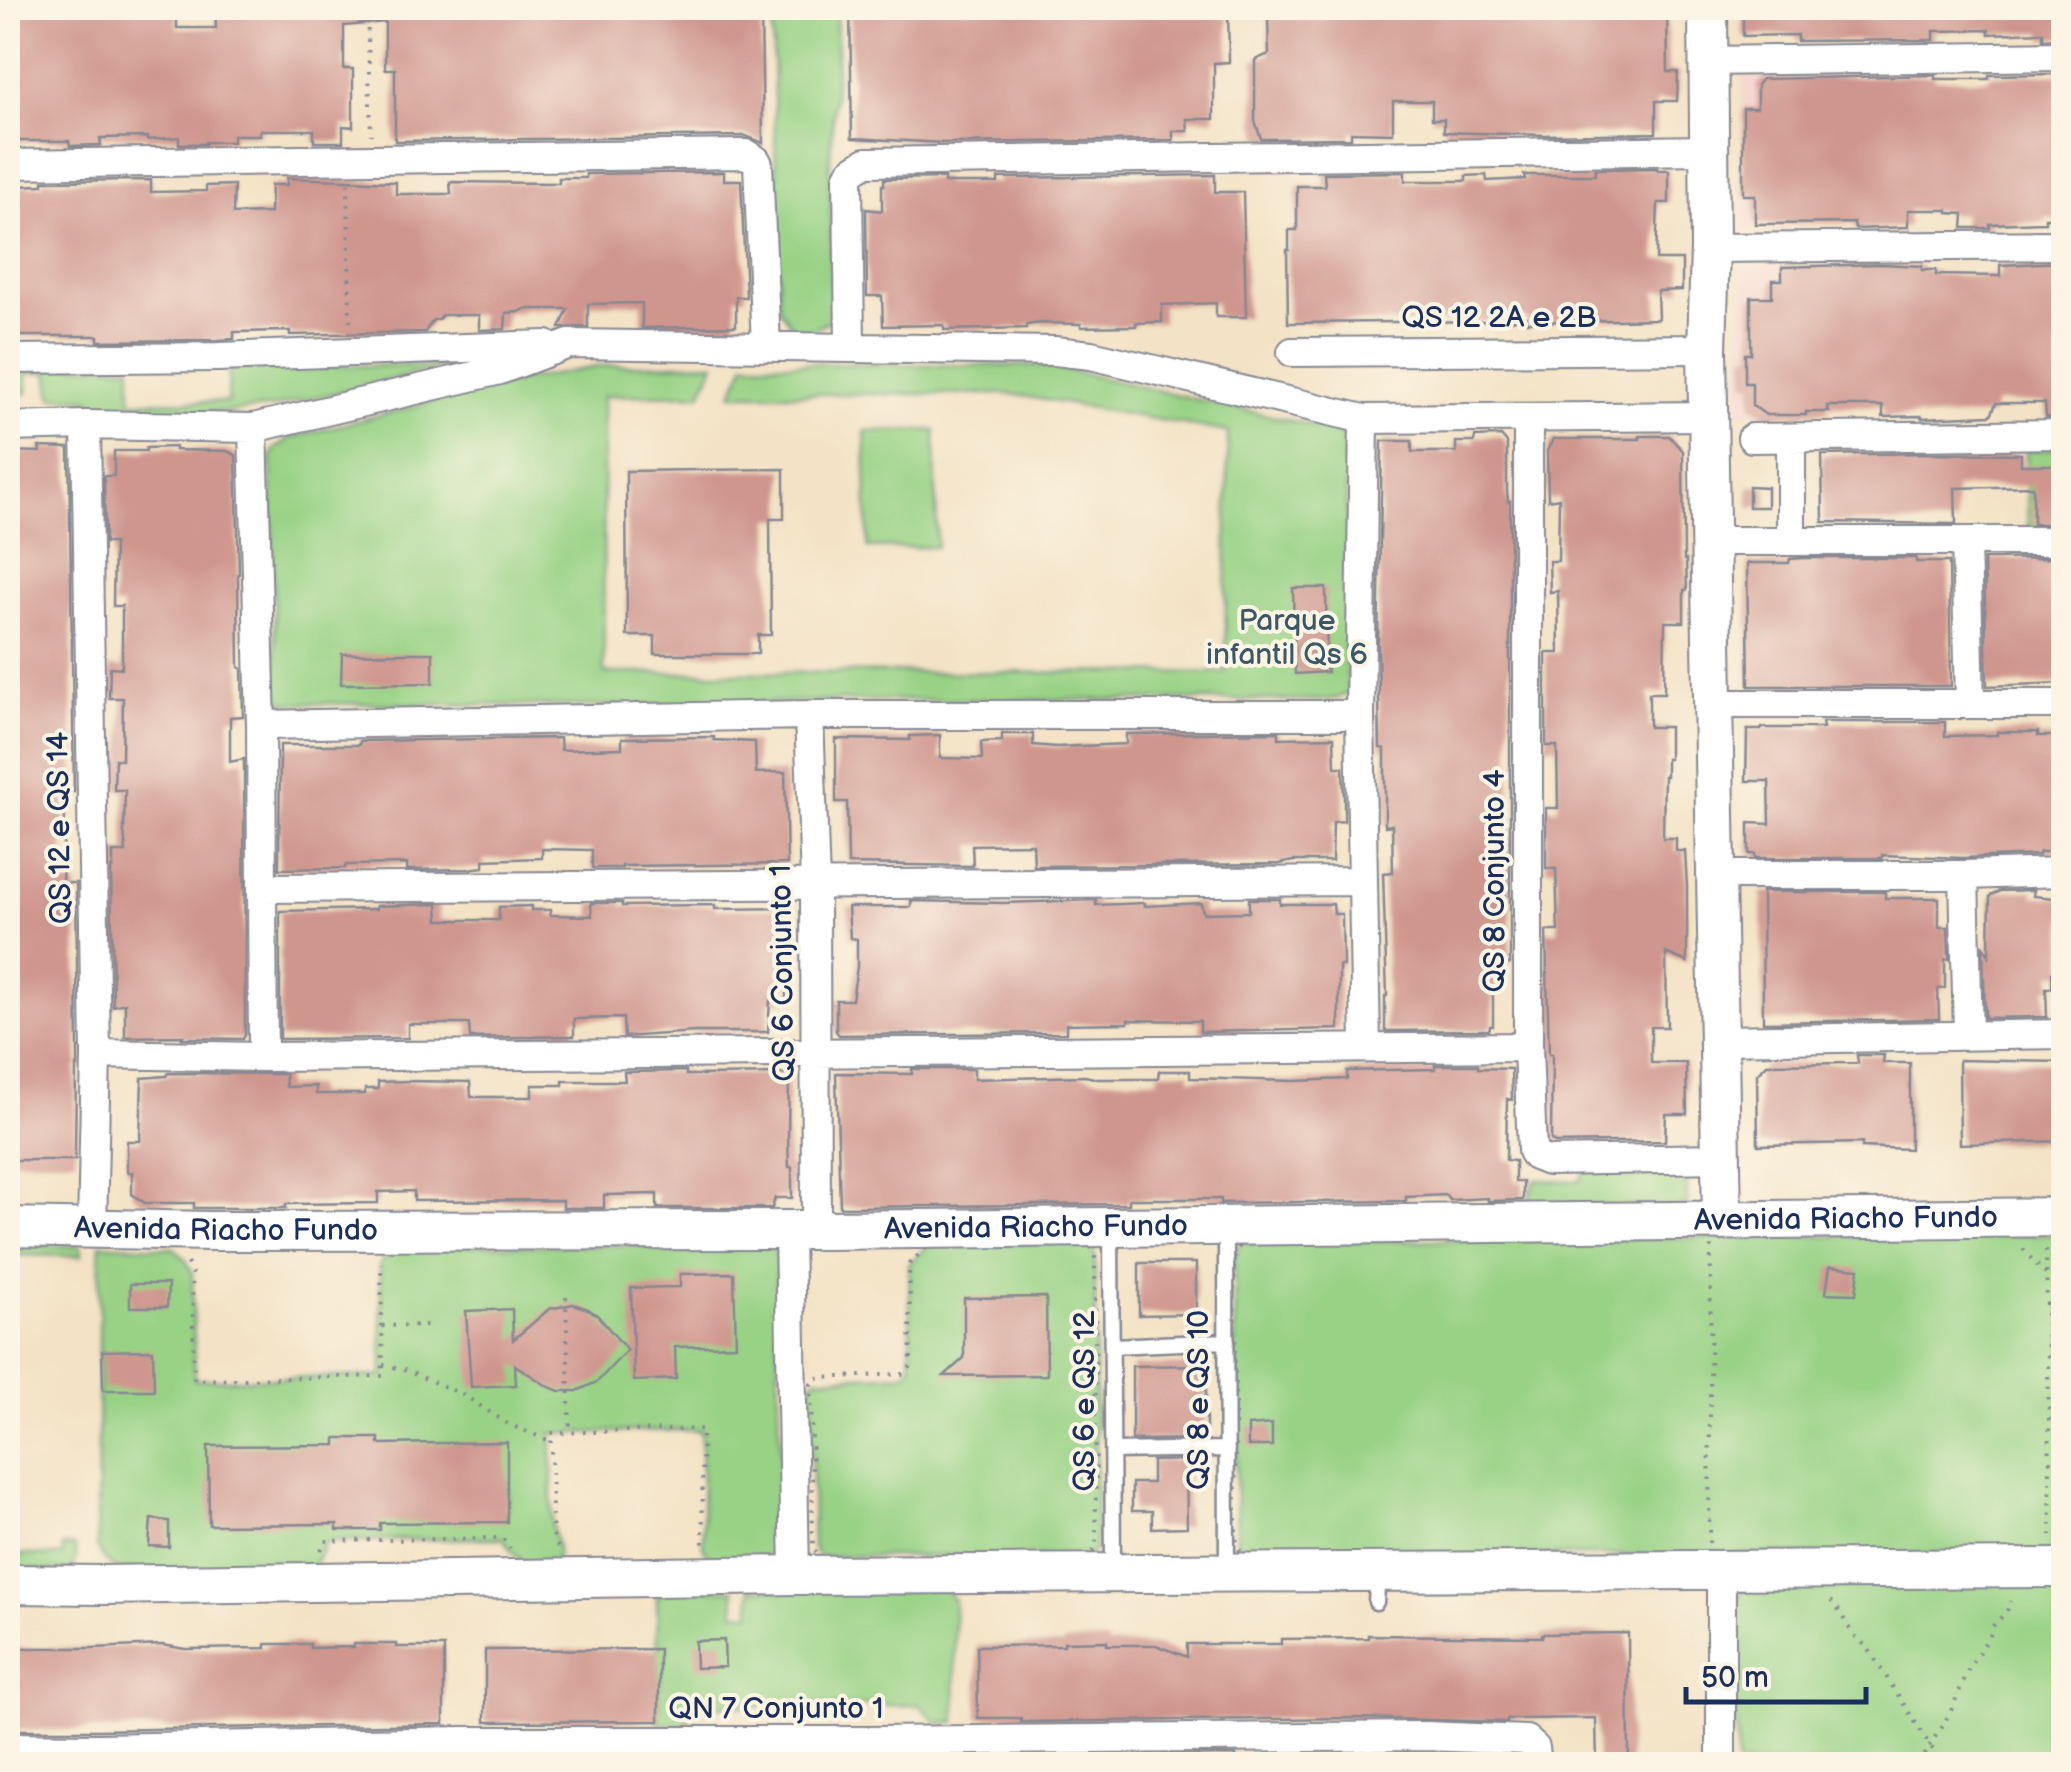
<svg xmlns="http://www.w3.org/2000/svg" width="2071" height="1772" viewBox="0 0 2071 1772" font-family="'Balsamiq Sans',sans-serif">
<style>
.built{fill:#f7d0cd}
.green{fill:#98d285;stroke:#5a8072;stroke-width:2.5}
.building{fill:#cf968e}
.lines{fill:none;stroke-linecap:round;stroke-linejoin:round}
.lane-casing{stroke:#878892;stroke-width:19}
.street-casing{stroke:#878892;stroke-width:32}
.secondary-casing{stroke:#878892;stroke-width:42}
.path{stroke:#878892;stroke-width:4;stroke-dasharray:2.5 8;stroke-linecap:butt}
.lane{stroke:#fff;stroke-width:14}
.street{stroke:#fff;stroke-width:28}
.secondary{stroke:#fff;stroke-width:38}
.labels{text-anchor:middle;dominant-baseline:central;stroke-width:8;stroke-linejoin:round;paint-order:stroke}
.street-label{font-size:30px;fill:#1b2f5e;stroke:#fcf5e5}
.park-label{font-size:30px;fill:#3a5868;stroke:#fcf5e5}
</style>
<rect width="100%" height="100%" fill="#fcf5e5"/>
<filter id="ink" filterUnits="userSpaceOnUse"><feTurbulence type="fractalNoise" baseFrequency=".01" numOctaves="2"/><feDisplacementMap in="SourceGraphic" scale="20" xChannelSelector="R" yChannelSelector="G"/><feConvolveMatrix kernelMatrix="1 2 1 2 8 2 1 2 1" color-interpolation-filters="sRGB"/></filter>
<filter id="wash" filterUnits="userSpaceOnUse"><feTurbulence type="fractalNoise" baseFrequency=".0048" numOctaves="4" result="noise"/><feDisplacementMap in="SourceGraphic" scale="40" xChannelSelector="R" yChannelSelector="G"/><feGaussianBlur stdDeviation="2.25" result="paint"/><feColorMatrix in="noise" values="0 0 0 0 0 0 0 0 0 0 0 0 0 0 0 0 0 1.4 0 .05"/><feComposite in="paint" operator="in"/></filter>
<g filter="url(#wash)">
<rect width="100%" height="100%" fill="#f3e2c5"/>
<path class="built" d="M1743,74L1787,77L1788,229H1745Z
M1785,264L1786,410L1739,413L1743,267Z"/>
<path class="green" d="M772,8H836L837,51L830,160L832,319L811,331L792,327L779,308Z
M715,363L701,394L603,396L604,673L1225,672L1228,432L1011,394H732L746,363L1050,366L1342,432L1346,479L1348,693L1338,698L1325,700H893L597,706L290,703L279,700L276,689L271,457L275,449L290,438L502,384L602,366Z
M453,365L275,407L226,412L100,411L91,407L90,399L52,397L48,372L27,373V393H8V367L131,366V401L228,402L229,367Z
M935,430L937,547L868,548L865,431Z
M2063,449V527H2028L2026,450Z
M1585,1165L1687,1166V1207L1527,1206L1535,1180L1581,1181Z
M2063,1234V1554L1243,1556L1237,1547L1234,1259L1241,1242Z
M1081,1243L1091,1247L1095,1254L1096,1548L1088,1557L818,1556L813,1548L811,1384L817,1378L904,1374L911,1366L909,1264L929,1245Z
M100,1244L174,1248L186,1260L192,1273L195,1380L383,1376L380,1264L389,1250L395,1245L770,1246L776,1254L782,1531L779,1543L772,1554L760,1561L716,1562L708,1556L703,1547L701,1430L552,1433V1522C553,1536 560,1547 556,1560L525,1564L512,1552L503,1538L326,1541L312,1570L116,1569L104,1560L97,1546Z
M8,1245L81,1246V1256L8,1255Z
M63,1546H74C78,1556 77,1562 71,1571L8,1569V1554L62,1556Z
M2063,1580V1764H1737L1733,1610L1742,1589L1757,1581Z
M944,1588L954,1600L956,1722L937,1723L920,1705L703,1706L685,1724H659L657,1598L665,1589H734L735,1612L751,1613V1589Z"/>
<g id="blocks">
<path class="building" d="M8,8H177V28H216L215,8H761L763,143L746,136L395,141V69H385V22L344,26V69H353V127L343,126V142H314V130H260V135H233V142H205V144H179V137L147,140V137L100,138L101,145L70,146L69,141H8Z
M850,8H1228L1229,62L1214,63V119H1187L1188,131H1173V140L944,143L852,138Z
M1323,8H1667L1668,72H1678L1677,101H1656V133L1545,135L1444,132V119H1432V101H1393V133L1351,132V138L1261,139L1255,121V60L1269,54L1268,18H1323Z
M1743,8H2064V38L2043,39V32L1989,34V30L1934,31V40L1797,41V35L1743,36Z
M2064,74V218H2045V222L1990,224V228H1963L1964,214L1948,213V210H1908V227L1855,229L1854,223L1755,224V195H1743V108H1757V85L1762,79L1935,75V79H1989V75Z
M1657,168V170H1669V203H1658L1656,260H1682V290L1657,291L1658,319L1526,322V317L1506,321L1288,323L1287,250H1289V230H1297V186H1325L1324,173L1405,172V181H1466V176L1486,175L1487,181L1525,179L1524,175H1595V169Z
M724,172V180H741L746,297H736V326L642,328V303L588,304V327L560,328L568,309H525L519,312L506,313L505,329L479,330V315H442L438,320H433L425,332L290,335V331L234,332V339L218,340L98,341V336H8V186L43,185V181L151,180V192L206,191V186L234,185L233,214L270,213L271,185H287V178L396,182V194H451L450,182L559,183V178H586V174Z
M1215,175V192H1243L1246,317H1216V303L1162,305V322L1136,323V326L1081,327V324L1040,323L1026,325V328L944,330V325L883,326L882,296H867L866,209L882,211V185H884V179L944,178V183H998V178Z
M2064,262V416L2046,417L2045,403H1996L1991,415L1922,418V416L1883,417V406H1827L1829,412H1806V415H1766L1752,405V383H1745V354H1751V297H1772V280H1782V267L1881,264L1922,266V270H1936V275L2000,276V265Z
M1501,436L1507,443V492L1508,502L1510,501V964L1499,965V988L1493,987V1026H1490L1489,1030L1385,1031V996H1387L1383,873L1393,872L1392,825L1385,826V749L1380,748L1378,646L1382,441H1412V452H1456V442H1474L1475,437Z
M1640,436H1669L1683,451L1684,560H1686L1687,590H1684V622H1665L1664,693H1649V727H1669V759H1666V776H1664L1663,838H1676V851H1685L1687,887V962L1666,953L1667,1027H1651V1063H1686L1687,1114H1666L1665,1141L1555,1143L1551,1140L1552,1054H1549L1546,931H1558L1556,869L1546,868V808H1558L1557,746H1546V653H1559L1558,591L1550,592L1549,561H1558L1559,498L1548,500L1547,451L1553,439H1640Z
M39,447L69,448L74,792H66L62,883H76L78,1054V1067L76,1066L75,1160H13V1155H8V451L40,452Z
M175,447V450L227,451L236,455L239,574H238L239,667L242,669L243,716L230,717V762L244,759L245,1035L243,1039L182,1038L183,1036L125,1037V1003L113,1006L111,868H113V852H126L124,832L125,790H114L115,759L122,760L123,698H109L110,667L122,668V606H113L114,543H105L104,476H114V451H146V448Z
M1923,453L2021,454V465H2064V524H2033V486L1955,488L1956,524L1823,522L1822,455Z
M784,469V519H770L771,635H758V654H655V636H627L626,471Z
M1749,486L1767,487V507H1749Z
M1804,558H1916V562H1949L1951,686H1749L1747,563H1789L1790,559Z
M2064,558V683L1987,686L1984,559Z
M1293,588H1326L1327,672L1295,674Z
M403,653H433V683L341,684L342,654Z
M1822,722H1945V736L1997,735V732H2038V736H2064V852H2040L2039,855L1964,858L1882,855V858H1755V854H1749V823L1770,824L1769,781H1746L1747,730H1761L1762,728H1823Z
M1279,732V738L1334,737L1335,767H1343L1344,799V821L1333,822L1332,861H1293L1279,864L1034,866L1033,844L972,845L973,866L848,864L847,802H836V739L910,740V736L940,735V758L982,759L981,742L1002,741V734H1033V745L1057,747L1126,744V734Z
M714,737V740L755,742L756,773L785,772L787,864L622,866V868H592V850L542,849V858L484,860V867L468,869L407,870V864L346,865L345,868L279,869L280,745H359L360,741L560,738L561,750L622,748V738Z
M2034,890L2033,896L2064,899V973H2052V988H2046L2047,1017L1985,1018L1983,946L1989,955L1990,896L2000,891Z
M1762,892H1885V898H1939V927H1948L1949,959H1945V988L1938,989L1939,1019L1763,1022Z
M1249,899H1280V904H1333L1334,914H1342L1343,966H1339V1029L1200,1032V1021L1128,1020V1023L1066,1024V1033L839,1035L836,1031V1000H852L857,967V939L850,938L848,907H911V901L1003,903L1096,900V905L1145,903V906L1201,903L1203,913L1249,912Z
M591,903H622V906L715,905V909L785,908L786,1001H770L768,1032H695L624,1037L623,1018L574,1019V1036L470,1038L469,1024H408V1038L280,1039V911L376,909V906L438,904L439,920H499V907L531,906V910H551L550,915L592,916Z
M1857,1055H1884L1883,1063H1910V1149L1862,1147V1143L1758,1145L1757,1074L1767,1064L1858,1063Z
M1959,1060L2064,1062V1141L1960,1144Z
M1435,1065H1478V1068L1511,1069L1512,1100L1507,1099L1506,1160L1515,1161V1182H1523V1200L1488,1201V1198L1450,1200L1446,1195L1406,1197V1201L1221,1203V1199H1129V1204L840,1207L836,1073L912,1074V1069H974V1079L1085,1076L1098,1079H1158L1159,1071H1190V1078L1294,1081L1347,1079V1071L1435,1069Z
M686,1071V1075L789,1074L788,1137L789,1167H792V1198H775L772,1208H657V1194L604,1195V1208H563V1200L414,1201V1191L378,1192V1203L286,1204V1208H194V1203H145L132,1194V1172H127V1141H140L142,1078L166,1076L168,1073L285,1074L286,1087L316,1086V1094H365V1089H378V1082L409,1081L470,1082L471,1097H532V1085H563V1081H625L624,1072Z
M1139,1263H1196V1314L1139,1315Z
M1830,1266L1859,1269L1856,1294L1826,1293Z
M734,1273L736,1345L675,1347L676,1379L634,1381L631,1288L680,1287V1274Z
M130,1284H168L167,1307H130Z
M1046,1297L1047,1375L944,1376L964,1358V1298Z
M573,1304L588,1309L597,1315L627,1350L597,1382L577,1391H559L547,1386L515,1365L516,1385L471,1387L466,1311L512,1309L513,1340L549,1309Z
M153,1350L154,1390H103L102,1351Z
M1206,1365V1439L1132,1440V1366Z
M1272,1424V1446H1248V1426Z
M336,1438H379V1444L507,1442V1522L380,1523V1530H337V1524L209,1525L208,1446L336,1445Z
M1186,1460L1187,1527L1152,1528V1511H1132V1483H1152V1461Z
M151,1519L169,1521V1547L149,1546Z
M1628,1633L1629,1764H1597L1596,1718L1507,1719V1722L1353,1718L1021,1722V1718H978L977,1646L1064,1645V1642L1107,1641V1645H1156L1187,1657V1644H1281V1639L1368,1638V1635L1542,1637V1634Z
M724,1640L725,1667L696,1668L695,1641Z
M266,1644H310V1648L354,1647V1644H397V1647H444V1724L98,1730H8V1648H92L163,1645L185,1649L266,1648Z
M659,1649V1721L485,1722V1650Z
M1360,1754H1427L1509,1757V1764H1360Z
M1236,1755V1764H1144V1756Z"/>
</g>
</g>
<g filter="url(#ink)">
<use href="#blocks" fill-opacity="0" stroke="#878892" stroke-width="2.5"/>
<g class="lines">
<defs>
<path id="lane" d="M1226,1229L1227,1572
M1111,1230L1113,1569
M1112,1346L1227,1341
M1113,1451L1227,1449
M1376,1602L1378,1573"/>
<path id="street" d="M1709,61L2064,56
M8,164L746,154L756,160L758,164L766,346
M1710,248L2064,245
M850,346L848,178L852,171L866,162L1708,150
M1292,352L1707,349
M8,359L218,357L546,345
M1528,418V1047L1532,1151L1535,1156L1548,1161L1721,1158
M1364,419L1360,715L1366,1047
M86,425L96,1054L92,1229
M8,427L86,425L253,428L500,370L569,344L1055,351L1091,355L1364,419L1708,416
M253,428L261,725L263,1057
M1752,438L2064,434
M1791,438V541
M1711,541H2064
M1966,541L1970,704
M1713,704H2064
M809,715L815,884L816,1230
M261,725L809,715H1360
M1716,875H1964L2064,872
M1964,875L1968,1035
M263,888L1362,881
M1719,1040L2064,1034
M96,1054L263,1057L1528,1047
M789,1230L795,1575
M1721,1570V1764
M8,1747L98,1748L464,1741H872L1427,1736L1526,1740L1535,1748L1537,1764"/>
<g id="secondary">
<path d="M1708,8L1710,248L1707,349L1722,1221"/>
<path id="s1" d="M8,1227L211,1231L826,1230L2064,1217"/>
<path d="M8,1584L101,1585L795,1575L2064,1568"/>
</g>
</defs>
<use href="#lane" class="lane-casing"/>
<use href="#street" class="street-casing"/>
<use href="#secondary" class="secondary-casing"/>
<path class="path" d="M367,8L371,135
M348,183L350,328
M1711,1236L1709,1552L1264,1561C1247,1560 1238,1555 1236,1537L1234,1259L1241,1242L1250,1238Z
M1081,1243L1091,1247L1095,1254L1096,1548L1088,1557L818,1556L813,1548L811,1384L817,1378L904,1374L911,1366L909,1264L929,1245Z
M2023,1249L2042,1271L2064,1286
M2046,1250L2051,1535
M187,1263L192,1273L194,1380L383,1376L381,1263
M566,1297L570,1433
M382,1326L429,1325
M383,1365L402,1369L462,1394L508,1424L550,1441
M558,1547L553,1535L552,1522L551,1433L702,1429L703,1545
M321,1550L325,1541L503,1538L510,1549
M1831,1601C1844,1613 1849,1637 1866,1645L1942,1764
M1918,1764L1950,1713L1969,1668L1990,1635L1992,1627L2007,1611L2010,1600"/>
<use href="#lane" class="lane"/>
<use href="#street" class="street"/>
<use href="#secondary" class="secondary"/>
</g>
</g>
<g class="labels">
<g class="street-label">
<text x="1499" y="318">QS 12 2A e 2B</text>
<text transform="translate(60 828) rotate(-91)">QS 12 e QS 14</text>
<text transform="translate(1495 881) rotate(-90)">QS 8 Conjunto 4</text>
<text transform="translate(783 973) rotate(-91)">QS 6 Conjunto 1</text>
<text stroke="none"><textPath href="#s1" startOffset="1838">Avenida Riacho Fundo</textPath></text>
<text stroke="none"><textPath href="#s1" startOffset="218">Avenida Riacho Fundo</textPath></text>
<text stroke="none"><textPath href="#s1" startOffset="1028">Avenida Riacho Fundo</textPath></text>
<text transform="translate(1199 1400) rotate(-90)">QS 8 e QS 10</text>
<text transform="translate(1085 1401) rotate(-90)">QS 6 e QS 12</text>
<text x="776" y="1709">QN 7 Conjunto 1</text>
</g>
<g class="park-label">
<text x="1287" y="621">Parque<tspan x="1287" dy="34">infantil Qs 6</tspan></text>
</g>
</g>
<rect width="2071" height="1772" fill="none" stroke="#fcf5e5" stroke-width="40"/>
<path d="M1686 1687v15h180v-15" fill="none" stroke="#1b2f5e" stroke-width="5"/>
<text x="1701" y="1687" font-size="30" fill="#1b2f5e" stroke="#fcf5e5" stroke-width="8" paint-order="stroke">50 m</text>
</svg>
